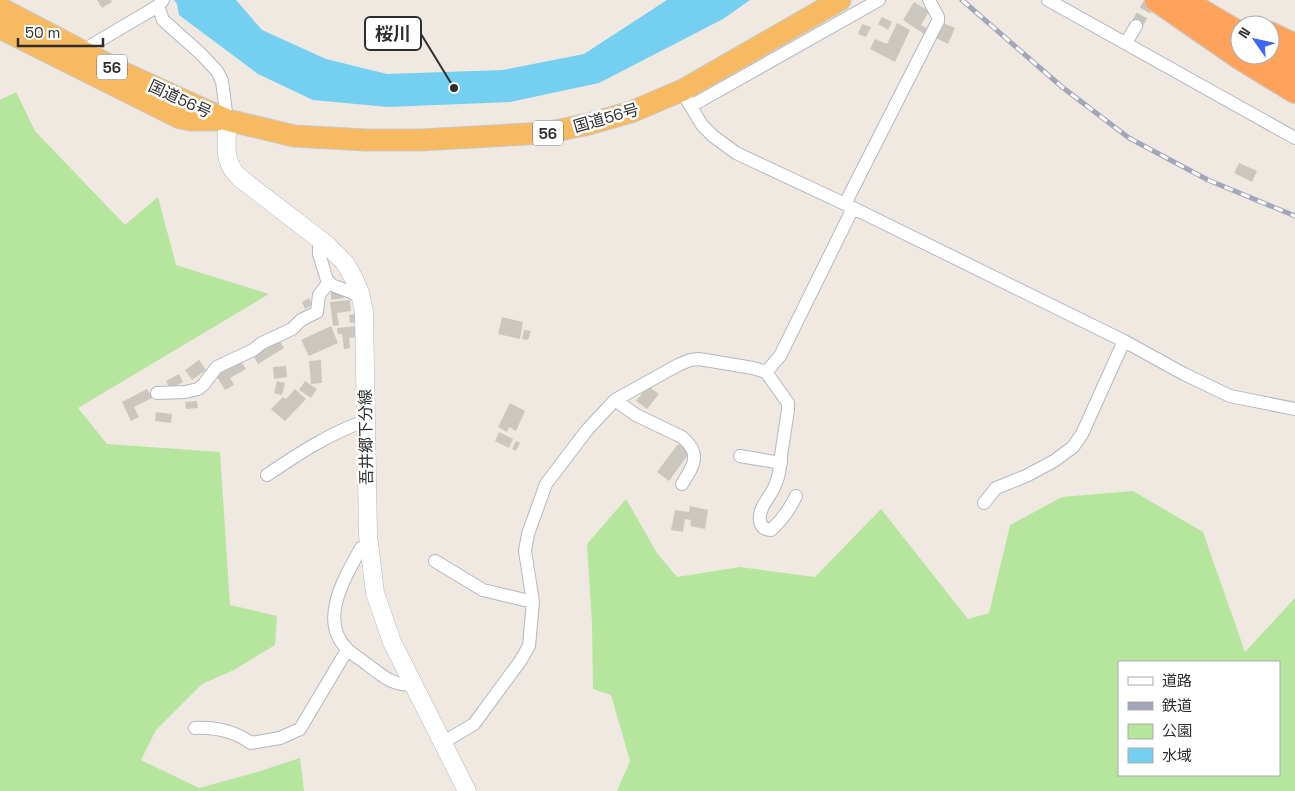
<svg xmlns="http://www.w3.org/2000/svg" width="1295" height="791" viewBox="0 0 1295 791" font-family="'Space Grotesk','Noto Sans JP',sans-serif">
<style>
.green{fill:#b6e59e;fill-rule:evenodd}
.water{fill:#75cff0}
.building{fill:#cbc7bf}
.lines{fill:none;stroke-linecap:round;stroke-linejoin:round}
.minor-tunnel{stroke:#c8c4bd;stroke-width:12;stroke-dasharray:12 6;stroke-linecap:butt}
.minor-casing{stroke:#b4b7c1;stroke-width:14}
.secondary-casing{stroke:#b4b7c1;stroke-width:19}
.trunk-casing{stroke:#c9c9c9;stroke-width:23}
.motorway-casing{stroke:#c9c9c9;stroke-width:26}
.minor{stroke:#fff;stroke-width:12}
.secondary{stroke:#fff;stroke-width:18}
.trunk{stroke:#f8ba60;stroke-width:21}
.motorway{stroke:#ffa35c;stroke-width:24}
.rail-casing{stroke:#a3a6b8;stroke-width:5}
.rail{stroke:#fff;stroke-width:3;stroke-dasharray:9;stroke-linecap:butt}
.labels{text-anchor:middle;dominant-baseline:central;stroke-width:5;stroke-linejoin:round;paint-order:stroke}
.shield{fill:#fff;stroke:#6d6d6d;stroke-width:1}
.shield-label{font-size:15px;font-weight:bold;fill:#2e2e2e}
.street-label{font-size:16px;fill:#2e2e2e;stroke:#fff}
.leader{fill:none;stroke:#2e2e2e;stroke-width:2}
.callout-dot{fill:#2e2e2e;stroke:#fff;stroke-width:2}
.callout{fill:#fff;stroke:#2e2e2e;stroke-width:2}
.callout-label{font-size:18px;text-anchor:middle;font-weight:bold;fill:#2e2e2e}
</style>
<rect width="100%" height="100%" fill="#efe9e1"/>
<path class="green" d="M16,92L35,131L125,225L158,197L176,265L269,294L78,408L107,444L220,452L230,605L277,616L275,645L234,670L202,684L156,730L141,760L199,788L254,773L300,758L304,791H0V100Z
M1133,491L1203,532L1245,652L1295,598V791H617L630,761L611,695L593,689L592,623L587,544L626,499L657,553L677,577L740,567L815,577L881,509L968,619L989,613L1010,525L1062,497ZM1119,662H1279V775H1119Z"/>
<path class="water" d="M174,0H236L262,30L326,59L387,74L503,70L584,54L667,0H750L723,19L599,83L510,102L388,107L313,100L258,74L179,15L177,4Z"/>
<path class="building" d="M97,0H111L112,2L102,8Z
M914,2L929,11L921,25L928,29L924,34L903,20Z
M882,17L892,22L888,30L878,24Z
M897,23L910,30L895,62L870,49L875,39L887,44Z
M943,23L955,28L948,44L936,38Z
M862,24L871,27L866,37L858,34Z
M1239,163L1257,171L1252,182L1234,173Z
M343,290L344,298L331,300V292Z
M309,298L312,305L305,309L302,302Z
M350,300L351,311L337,313L339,325L333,326L330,302Z
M355,314L356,322L350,323L349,315Z
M502,317L523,322L520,339L498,334Z
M331,326L338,343L309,356L301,340Z
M356,326L357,337L349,338L350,348L344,349L342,334H338L337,328Z
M524,330L531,331L528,340L522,339Z
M279,339L284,348L258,364L253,355Z
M199,360L206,370L192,380L185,370Z
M240,360L246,369L230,378L234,385L225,390L216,375Z
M321,360L322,383L311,384L309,361Z
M286,366L287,377L274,379L273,367Z
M179,374L183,382L170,389L166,381Z
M277,381L285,383L282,395L274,393Z
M305,381L317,389L311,398L299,390Z
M648,386L659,394L647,409L636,401Z
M147,389L152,398L134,407L139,417L131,421L122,402Z
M295,389L306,399L285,421L271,409L283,397L286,399Z
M197,401L198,408L186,409L185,402Z
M510,403L525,411L516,431L509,427L507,432L498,427Z
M156,412L172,414L171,423L155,421Z
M499,432L513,439L509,448L495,441Z
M516,441L520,443L516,451L512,449Z
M678,444L690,452L669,481L657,472Z
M690,506L708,510L705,529L690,526L691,520L685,519L683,532L671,530L675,510L689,512Z"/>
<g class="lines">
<path class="minor-tunnel" d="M1136,26L1151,0"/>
<defs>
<path id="minor" d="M1048,0L1295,138
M158,6L163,20L200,53L217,71L222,81L227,120
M1126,43L1136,26
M85,53L92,45L158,6L163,0
M683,90L687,100L702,125L713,136L736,153L845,204L1124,341L1184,374L1230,396L1295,409
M691,106L879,0
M845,204L938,21V17L929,0
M319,239V254L327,280L332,285L353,293L362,300
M766,372L780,356L853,208
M157,393L185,392L198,389L203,385L217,367L253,350L262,343L292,329L301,320L317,312L319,295L329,282
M615,400L636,415L682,437C702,454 694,465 682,484
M740,456L781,463
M267,475C298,454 330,433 365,421
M984,503L996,488L1026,476L1054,461L1073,447L1082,434L1124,341
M368,546L361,548C345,577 318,620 347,649C353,655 362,660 368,665C384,677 392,685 413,685
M435,561L483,590L533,602
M195,728C216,727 234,731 251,743L280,738L300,729L347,650
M442,743L474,724L521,660L529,646L533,602L525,551L528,534L546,484L587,430L615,400L678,365L690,360L699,359L753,368L766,372L788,403V410C786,423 784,436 782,449C780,460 781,472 776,483C772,496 758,506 760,521C761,527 765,530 771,530C782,520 790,509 796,496"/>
<path id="secondary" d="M227,120C228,144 221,161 240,178L327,245L345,263L354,279L360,293L364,312L368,535L375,593L392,642L467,791"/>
<path id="trunk" d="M0,8L124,73L227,120L294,136L366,140H421L545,133L589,124L631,112L683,90L840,0
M0,28L180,118L191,120H217"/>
<path id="motorway" d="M1157,0L1241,58L1295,91
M1182,0L1240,34
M1270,34L1295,46
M1270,51L1295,66"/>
</defs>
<use href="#minor" class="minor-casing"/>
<use href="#secondary" class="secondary-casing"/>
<use href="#trunk" class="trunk-casing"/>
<use href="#motorway" class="motorway-casing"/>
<use href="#minor" class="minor"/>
<use href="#secondary" class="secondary"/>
<use href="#trunk" class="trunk"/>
<use href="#motorway" class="motorway"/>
<defs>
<path id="rail" d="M962,0L1062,87L1129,138L1208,180L1295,216"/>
</defs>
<use href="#rail" class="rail-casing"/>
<use href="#rail" class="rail"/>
</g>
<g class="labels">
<g class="shield">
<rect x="97" y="54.5" width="30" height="25" rx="4"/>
<rect x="533" y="120.5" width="30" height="25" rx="4"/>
</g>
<g class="shield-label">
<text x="112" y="67">56</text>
<text x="548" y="133">56</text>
</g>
<g class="street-label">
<text transform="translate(180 99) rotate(25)">国道56号</text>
<text transform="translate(606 118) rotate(-16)">国道56号</text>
<text transform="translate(366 437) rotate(-91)">吾井郷下分線</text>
</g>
</g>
<path class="leader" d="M454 88L421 34"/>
<circle class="callout-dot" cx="454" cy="88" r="5"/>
<rect class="callout" x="365" y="17" width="56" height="33" rx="5"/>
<g class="callout-label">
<text x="393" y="40">桜川</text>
</g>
<rect x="1118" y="661" width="162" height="115" fill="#ffffff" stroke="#ababab"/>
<rect x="1128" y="677" width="25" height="8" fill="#ffffff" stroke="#ababab"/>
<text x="1162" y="686" font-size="15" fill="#2e2e2e">道路</text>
<rect x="1128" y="702" width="25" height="8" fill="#a3a6b8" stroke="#ababab"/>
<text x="1162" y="711" font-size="15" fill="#2e2e2e">鉄道</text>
<rect x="1128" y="724" width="25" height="15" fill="#b6e59e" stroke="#ababab"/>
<text x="1162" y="736" font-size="15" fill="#2e2e2e">公園</text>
<rect x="1128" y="748" width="25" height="15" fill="#75cff0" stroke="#ababab"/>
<text x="1162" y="761" font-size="15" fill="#2e2e2e">水域</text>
<g transform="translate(1255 40) rotate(304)"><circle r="24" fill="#ffffff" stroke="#ababab"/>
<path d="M0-4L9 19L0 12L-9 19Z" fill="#4264fb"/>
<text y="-8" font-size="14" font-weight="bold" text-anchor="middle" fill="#2e2e2e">N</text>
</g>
<path d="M18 38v8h85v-8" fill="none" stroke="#2e2e2e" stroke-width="2.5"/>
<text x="25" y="38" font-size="15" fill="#2e2e2e" stroke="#ffffff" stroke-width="4" paint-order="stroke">50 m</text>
</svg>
